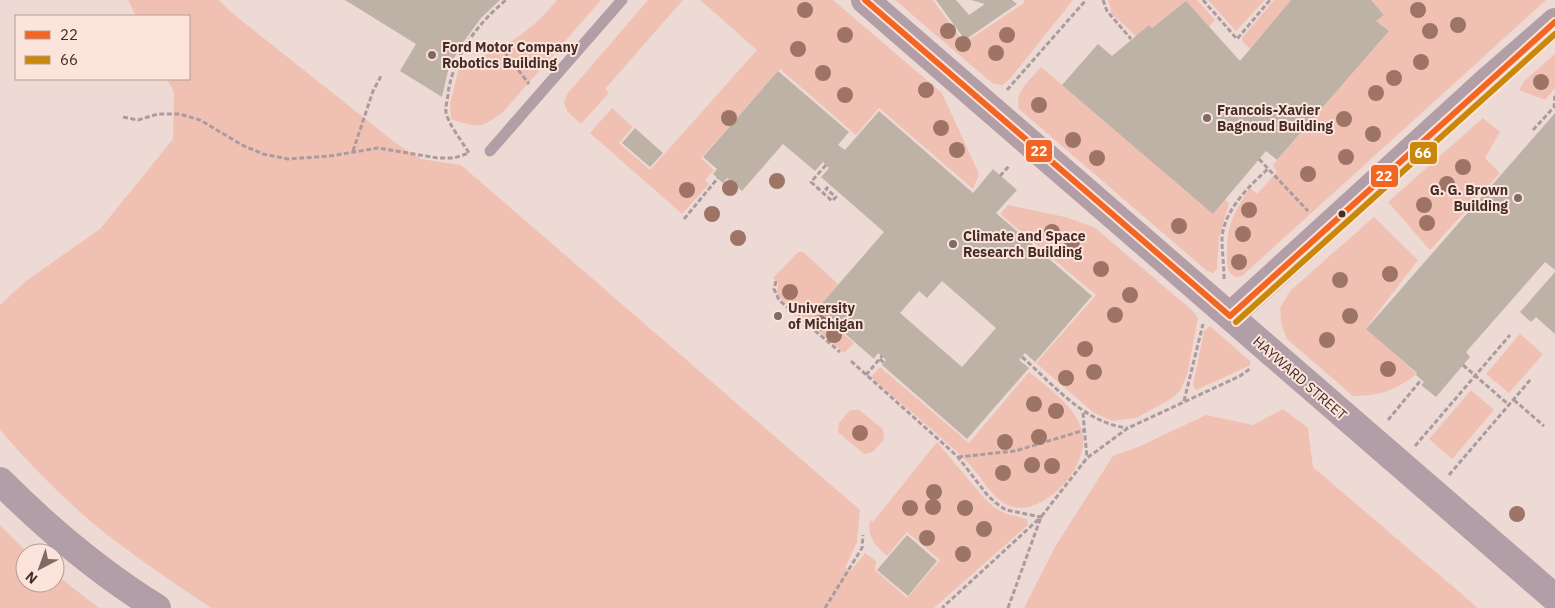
<svg xmlns="http://www.w3.org/2000/svg" width="1555" height="608" viewBox="0 0 1555 608" font-family="'IBM Plex Sans',sans-serif">
<style>
.green{fill:#f0c1b2}
.building{fill:#beb2a6;fill-rule:evenodd}
.lines{fill:none;stroke-linecap:round;stroke-linejoin:round}
.path{stroke:#ab9b9f;stroke-width:3;stroke-dasharray:5 2.5;stroke-linecap:butt}
.service{stroke:#b29ea6;stroke-width:11}
.tertiary{stroke:#b29ea6;stroke-width:28}
.bus-1-casing{stroke:#fce4dc;stroke-width:10}
.bus-2-casing{stroke:#fce4dc;stroke-width:10}
.bus-1{stroke:#f26522;stroke-width:6}
.bus-2{stroke:#ca880a;stroke-width:6}
.tree{fill:#9e7466}
.poi-dot{fill:#806a64;stroke:#fce4dc;stroke-width:2}
.bus-dot{fill:#452e27;stroke:#fce4dc;stroke-width:2}
.labels{text-anchor:middle;dominant-baseline:central;stroke-width:4;stroke-linejoin:round;paint-order:stroke}
.poi-label{font-size:14px;font-weight:bold;fill:#452e27;stroke:#fce4dc;text-anchor:start}
.street-label{font-size:14px;fill:#452e27;stroke:#fce4dc}
.line-badge{stroke:#fce4dc;stroke-width:2}
.badge-label{font-size:14px;text-anchor:middle;font-weight:bold;fill:#fff}
</style>
<rect width="100%" height="100%" fill="#eedad4"/>
<path class="green" d="M128,0H219L232,13L397,144L421,159L461,165L860,510L857,542L845,568L851,571L865,553L876,561L875,570L907,598L940,560L907,532L887,556C875,545 867,538 870,520L873,522L937,442L985,499L995,508L1007,514L1027,519L1028,525L934,608H211C167,578 121,548 81,513C52,487 25,459 0,430V305L26,281L100,229L173,139L174,92L167,79H189V16H136Z
M557,0H601L504,111C482,129 477,128 451,119L450,104L459,67C500,49 528,36 557,0Z
M648,0H683L605,89L609,93L581,124L567,111L564,102L568,93Z
M700,0H833L942,93L979,174L973,189L879,108L856,135L780,69L701,158L714,170L705,180L709,184L682,214L590,133L612,108L633,127L619,143L650,170L757,50Z
M895,0H933L964,43L1024,3V0H1073L1010,79L1002,85L992,83Z
M1108,0H1197L1215,20L1209,27L1186,1L1152,28L1149,25L1136,36L1112,14Z
M1208,0H1265L1236,31Z
M1274,0H1291L1250,49L1242,41V38Z
M1371,0H1546L1242,276L1236,277C1227,273 1227,266 1227,257C1226,227 1233,213 1250,188L1257,194L1277,172L1273,165L1389,31L1376,21L1384,15Z
M1555,54V88L1545,100L1519,90L1524,81Z
M1041,67L1213,213L1225,200L1229,203L1219,238L1217,269L1213,273L1207,271L1019,109C1014,92 1030,80 1041,67Z
M1483,118L1500,132L1485,158L1500,173L1430,250L1388,202Z
M1008,205L1065,217L1094,227L1193,311L1198,318L1187,375L1180,391L1171,399L1136,418L1112,421L1094,413L1036,363L1096,295L1000,214Z
M1374,217L1418,260L1366,328L1417,374C1395,390 1381,396 1353,396L1287,339L1281,323L1280,308L1291,290Z
M798,252H803L838,284L816,310L854,343L844,353L777,295L778,282L773,278Z
M1210,326L1251,362L1249,366L1196,390L1193,385L1204,331Z
M1520,334L1543,354L1509,393L1486,374Z
M880,367L969,443L1029,372C1049,388 1074,405 1082,430C1092,463 1047,515 1013,507C995,502 986,484 975,471C964,457 950,446 937,434C915,415 893,396 871,377Z
M1471,390L1494,410L1452,459L1429,439Z
M1283,409L1308,428L1313,467L1478,608H1024L1055,547L1113,456L1138,447L1206,415L1253,425Z
M850,410H859L883,429L884,439L873,452L864,454L838,432L839,423Z
M0,525L28,553H25V583H55V574L99,608H0Z"/>
<path class="building" d="M345,0H500L481,18L462,44L449,67L442,97L400,71L416,44Z
M936,0H956L969,15L985,4L971,0H1012L1017,4L965,40Z
M1291,0H1371L1384,15L1376,21L1389,31L1277,160L1266,151L1213,214L1062,85L1098,44L1112,56L1149,25L1152,28L1186,1L1240,61Z
M778,71L849,132L838,145L845,150L879,111L973,193L993,169L1017,190L996,213L1092,296L1035,362L1025,353L1019,360L1029,368L967,439L882,365L886,360L878,353L874,359L817,309L884,232L821,177L829,168L823,162L815,171L783,144L742,191L727,178L723,183L713,174L717,169L703,157ZM942,281L996,328L962,367L900,313L919,291L927,298Z
M1555,113V270L1545,262L1466,352L1470,357L1436,397L1421,385L1424,382L1416,375L1417,373L1366,329Z
M635,128L663,153L650,167L622,143Z
M1555,272V334L1536,317L1531,322L1520,312Z
M907,535L937,561L908,596L877,570Z"/>
<g class="lines">
<path class="path" d="M1103,0L1107,11L1131,39
M1203,0L1237,39L1270,0
M500,46L529,84
M1007,90L1086,0
M123,117L138,120L158,114H180L200,120L242,145L263,154L288,159L330,156L378,148L438,158H454L469,153C463,143 447,122 446,112C445,107 448,99 448,93C454,55 477,24 506,0
M1533,130L1554,107L1555,93
M353,151L373,91L381,76
M1259,159L1308,211
M826,165L811,182L832,201L836,197L826,189L830,185
M1000,176L1010,165
M684,219L718,178
M1224,279C1224,265 1222,252 1222,239C1223,211 1250,185 1269,168
M776,281L774,289L779,300L840,352
M1022,357C1054,385 1083,422 1127,428
M880,359L884,363
M851,361L958,457L988,496L996,503L1006,510L1041,517L942,608
M1463,365L1509,405
M866,375L882,356
M1514,400L1544,426
M1184,401L1203,324
M1083,413L1087,458
M1388,420L1421,380
M1415,446L1510,335
M958,457L1015,451L1085,430
M1449,475L1531,379
M825,608L862,548L863,535
M1008,608L1041,517L1087,458L1128,428L1240,376L1251,368"/>
<path class="service" d="M490,151L622,0"/>
<path class="tertiary" d="M865,0L1555,598
M1230,316L1484,84L1555,22
M0,481C49,530 99,572 157,608"/>
<defs>
<path id="bus-1" d="M865,0L1230,316L1555,22"/>
<path id="bus-2" d="M1236,322L1555,34"/>
</defs>
<use href="#bus-1" class="bus-1-casing"/>
<use href="#bus-2" class="bus-2-casing"/>
<use href="#bus-1" class="bus-1"/>
<use href="#bus-2" class="bus-2"/>
</g>
<g class="tree">
<circle cx="805" cy="10" r="8"/>
<circle cx="1418" cy="10" r="8"/>
<circle cx="1458" cy="25" r="8"/>
<circle cx="948" cy="31" r="8"/>
<circle cx="1430" cy="31" r="8"/>
<circle cx="845" cy="35" r="8"/>
<circle cx="1007" cy="35" r="8"/>
<circle cx="963" cy="44" r="8"/>
<circle cx="798" cy="49" r="8"/>
<circle cx="996" cy="53" r="8"/>
<circle cx="1421" cy="62" r="8"/>
<circle cx="823" cy="73" r="8"/>
<circle cx="1394" cy="78" r="8"/>
<circle cx="1541" cy="82" r="8"/>
<circle cx="926" cy="90" r="8"/>
<circle cx="1376" cy="93" r="8"/>
<circle cx="845" cy="95" r="8"/>
<circle cx="1039" cy="105" r="8"/>
<circle cx="729" cy="118" r="8"/>
<circle cx="1344" cy="119" r="8"/>
<circle cx="941" cy="128" r="8"/>
<circle cx="1373" cy="134" r="8"/>
<circle cx="1073" cy="140" r="8"/>
<circle cx="957" cy="150" r="8"/>
<circle cx="1346" cy="157" r="8"/>
<circle cx="1097" cy="158" r="8"/>
<circle cx="1463" cy="167" r="8"/>
<circle cx="1308" cy="174" r="8"/>
<circle cx="777" cy="181" r="8"/>
<circle cx="1447" cy="184" r="8"/>
<circle cx="730" cy="188" r="8"/>
<circle cx="687" cy="190" r="8"/>
<circle cx="1424" cy="205" r="8"/>
<circle cx="1249" cy="210" r="8"/>
<circle cx="712" cy="214" r="8"/>
<circle cx="1427" cy="223" r="8"/>
<circle cx="1179" cy="226" r="8"/>
<circle cx="1052" cy="232" r="8"/>
<circle cx="1243" cy="234" r="8"/>
<circle cx="738" cy="238" r="8"/>
<circle cx="1072" cy="242" r="8"/>
<circle cx="1239" cy="262" r="8"/>
<circle cx="1101" cy="269" r="8"/>
<circle cx="1390" cy="274" r="8"/>
<circle cx="1340" cy="280" r="8"/>
<circle cx="790" cy="292" r="8"/>
<circle cx="1130" cy="295" r="8"/>
<circle cx="1115" cy="315" r="8"/>
<circle cx="1350" cy="316" r="8"/>
<circle cx="820" cy="323" r="8"/>
<circle cx="834" cy="335" r="8"/>
<circle cx="1327" cy="340" r="8"/>
<circle cx="1085" cy="349" r="8"/>
<circle cx="1388" cy="369" r="8"/>
<circle cx="1094" cy="372" r="8"/>
<circle cx="1066" cy="378" r="8"/>
<circle cx="1034" cy="404" r="8"/>
<circle cx="1056" cy="411" r="8"/>
<circle cx="860" cy="433" r="8"/>
<circle cx="1039" cy="437" r="8"/>
<circle cx="1005" cy="442" r="8"/>
<circle cx="1032" cy="465" r="8"/>
<circle cx="1052" cy="466" r="8"/>
<circle cx="1003" cy="473" r="8"/>
<circle cx="934" cy="492" r="8"/>
<circle cx="933" cy="507" r="8"/>
<circle cx="910" cy="508" r="8"/>
<circle cx="965" cy="508" r="8"/>
<circle cx="1517" cy="514" r="8"/>
<circle cx="984" cy="529" r="8"/>
<circle cx="927" cy="538" r="8"/>
<circle cx="963" cy="554" r="8"/>
</g>
<g class="poi-dot">
<circle cx="432" cy="55" r="5"/>
<circle cx="1207" cy="118" r="5"/>
<circle cx="1518" cy="198" r="5"/>
<circle cx="953" cy="244" r="5"/>
<circle cx="778" cy="316" r="5"/>
</g>
<circle class="bus-dot" cx="1342" cy="214" r="4.5"/>
<g class="labels">
<g class="poi-label">
<text x="442" y="47">Ford Motor Company<tspan x="442" dy="16">Robotics Building</tspan></text>
<text x="1217" y="110">Francois‑Xavier<tspan x="1217" dy="16">Bagnoud Building</tspan></text>
<text x="1508" y="190" text-anchor="end">G. G. Brown<tspan x="1508" dy="16">Building</tspan></text>
<text x="963" y="236">Climate and Space<tspan x="963" dy="16">Research Building</tspan></text>
<text x="788" y="308">University<tspan x="788" dy="16">of Michigan</tspan></text>
</g>
<g class="street-label">
<text transform="translate(1300 378) rotate(41)">HAYWARD STREET</text>
</g>
</g>
<g class="line-badge">
<rect x="1025" y="139" width="28" height="24" rx="5" fill="#f26522"/>
<rect x="1409" y="141" width="29" height="24" rx="5" fill="#ca880a"/>
<rect x="1370" y="164" width="29" height="24" rx="5" fill="#f26522"/>
</g>
<g class="badge-label">
<text x="1039" y="156">22</text>
<text x="1423" y="158">66</text>
<text x="1384" y="181">22</text>
</g>
<rect x="15" y="15" width="175" height="65" fill="#fce4dc" stroke="#b39b94"/>
<rect x="25" y="31" width="25" height="8" fill="#f26522" stroke="#b39b94"/>
<text x="60" y="40" font-size="15" fill="#452e27">22</text>
<rect x="25" y="56" width="25" height="8" fill="#ca880a" stroke="#b39b94"/>
<text x="60" y="65" font-size="15" fill="#452e27">66</text>
<g transform="translate(40 568) rotate(221)"><circle r="24" fill="#fce4dc" stroke="#b39b94"/>
<path d="M0-4L9 19L0 12L-9 19Z" fill="#806a64"/>
<text y="-8" font-size="14" font-weight="bold" text-anchor="middle" fill="#452e27">N</text>
</g>
</svg>
